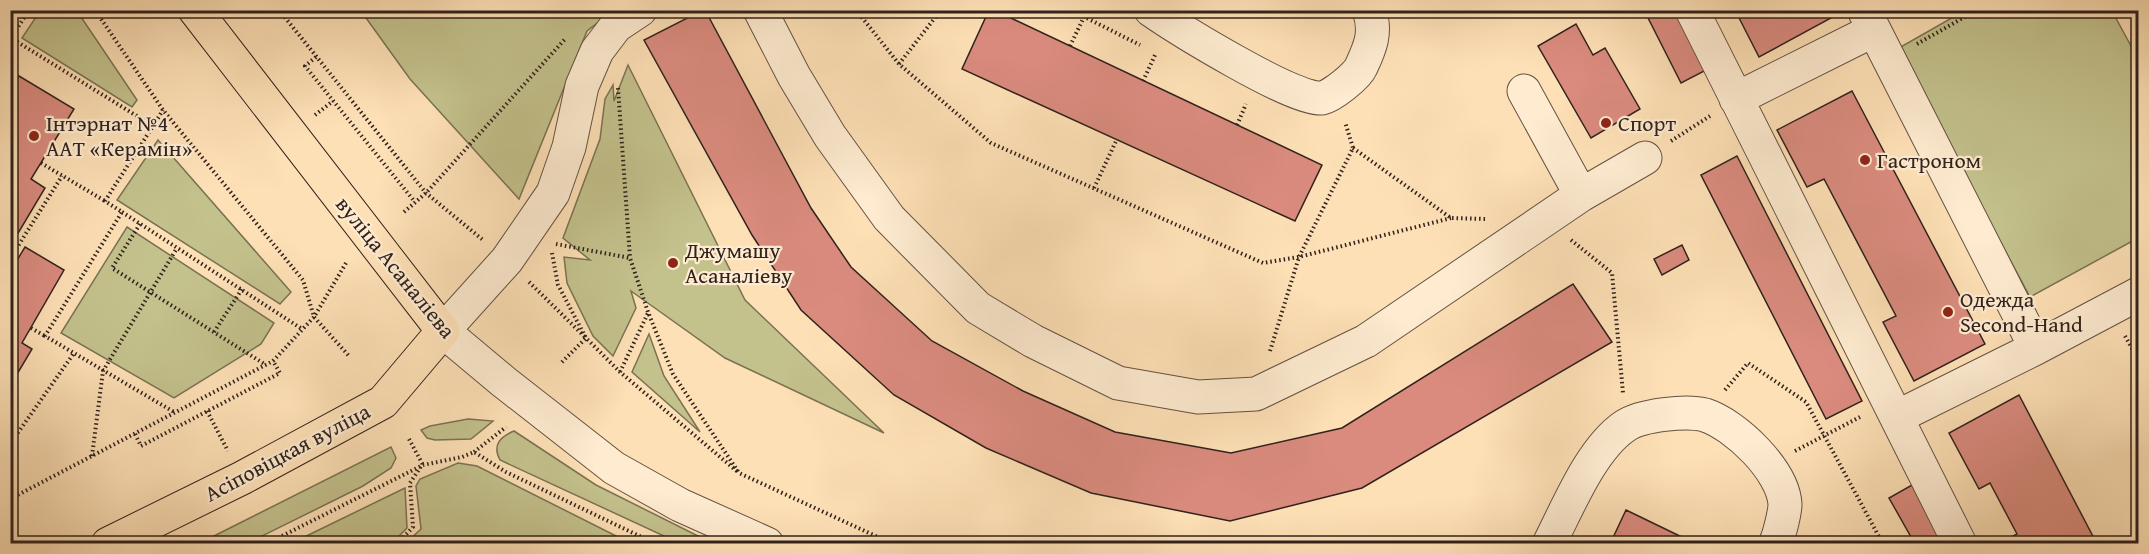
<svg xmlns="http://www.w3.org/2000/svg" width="2149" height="554" viewBox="0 0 2149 554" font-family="'Gentium Book Plus',serif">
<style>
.green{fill:#c3c18c;stroke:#7a7254;stroke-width:1.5}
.building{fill:#da8b7e;stroke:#30221d;stroke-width:1.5}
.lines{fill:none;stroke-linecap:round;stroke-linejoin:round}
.minor-casing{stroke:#645243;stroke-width:35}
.major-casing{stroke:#30221d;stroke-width:35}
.path{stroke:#30221d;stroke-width:4;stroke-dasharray:1.5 3;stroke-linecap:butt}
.minor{stroke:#feebd0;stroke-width:33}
.major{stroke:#fee0b6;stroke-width:33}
.poi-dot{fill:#8f2418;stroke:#feebd0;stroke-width:2}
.labels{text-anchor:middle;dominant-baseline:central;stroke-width:4.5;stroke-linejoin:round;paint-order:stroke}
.poi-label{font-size:22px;fill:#30221d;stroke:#feebd0;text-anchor:start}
.street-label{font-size:22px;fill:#30221d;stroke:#feebd0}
</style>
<rect width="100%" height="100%" fill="#fee0b6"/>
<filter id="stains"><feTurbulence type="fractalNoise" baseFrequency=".00333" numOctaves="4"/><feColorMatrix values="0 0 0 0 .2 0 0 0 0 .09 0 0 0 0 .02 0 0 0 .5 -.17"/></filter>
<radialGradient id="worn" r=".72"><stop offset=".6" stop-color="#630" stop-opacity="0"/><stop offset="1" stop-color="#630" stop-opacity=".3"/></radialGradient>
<path class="green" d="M40,11H77L137,100L132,107L22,38Z
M361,11H613L587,31L519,199L410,79Z
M1964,11H2112L2138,59V238L2030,297L1897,49Z
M628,65L745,300L884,433L725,358L631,291L636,308L613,356L593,336L567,283L564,257L590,260L563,238L600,139L605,99L613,85L614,101Z
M158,140L291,292L280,304L117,200Z
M127,227L274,323L261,344L174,398L61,333Z
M649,334L664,376L700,432L632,372Z
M468,419L493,421L471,439L435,440L427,438L421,430L430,426Z
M514,431L596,485L712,543H679L500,460C492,445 500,437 514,431Z
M391,447L396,458L391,468L363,486L248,543H200Z
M458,463L477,466L630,543L482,544L475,540L471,544L406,543L421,529L416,486L420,479Z
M405,488L407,528L392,543H292Z"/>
<path class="building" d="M703,10H705L811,208L851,267L932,341L1023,391L1115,432L1231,453L1342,428L1573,284L1612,342L1362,488L1230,521L1091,493L986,448L894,395L801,310L752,235L644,40Z
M989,10H994L1322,165L1295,221L962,69Z
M1644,10H1683L1712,67L1681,83Z
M1735,10H1827L1831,18L1759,57Z
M1576,24L1593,55L1605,48L1640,109L1591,138L1538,46Z
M19,76L74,109L31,179L45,188L11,245L10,90Z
M1852,91L1985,344L1914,381L1883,322L1896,316L1824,179L1807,187L1777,130Z
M1737,156L1862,401L1826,419L1701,175Z
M1682,245L1689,260L1662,275L1654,259Z
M25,247L64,270L22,343L32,349L10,386V272Z
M2019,395L2097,544H2006L2004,541L2017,534L1990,483L1979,489L1949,433Z
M1912,485L1945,544H1915L1889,498Z
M1626,510L1690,541L1689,544H1610Z"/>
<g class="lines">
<defs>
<path id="minor" d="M640,10L616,26L597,51L582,86L569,147L553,193L507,260L443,331L504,382L614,468L680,505L767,544
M760,10L794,76L830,136L889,218L978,308L1033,341L1118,383L1198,397L1256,394L1366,341L1581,195L1645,158
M1151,10C1177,28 1296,102 1322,98C1332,96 1357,76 1361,67C1370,48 1377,32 1369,10
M1692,10L1960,544
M1864,10L2036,348
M1524,91L1581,195
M1736,99L1874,30
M1897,417L2036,348L2138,294
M1549,544C1568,507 1591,449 1625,426C1641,415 1687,410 1705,415C1736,425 1783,471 1785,504C1785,512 1779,537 1775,544"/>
<path id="major" d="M108,544L242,478L383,402L443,331L195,10"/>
</defs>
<use href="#minor" class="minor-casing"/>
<use href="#major" class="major-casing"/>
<path class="path" d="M29,10L11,38L153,126L105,201L122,212L45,336L174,412
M279,10L426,193L483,240
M856,10L899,64L991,143L1263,263L1299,257L1451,218
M1071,10L1140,45
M670,14L681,10
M284,16L328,10
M1917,44L1977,10
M1070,46L1084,17
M316,57L305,66L415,202
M899,64L941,10
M1143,81L1156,53
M618,88L630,258
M315,115L333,101
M1237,125L1246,104
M153,126L163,110
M1671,141L1710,116
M1353,148L1451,218L1486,219
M41,163L105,201
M1094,188L1117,139
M122,212L302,329
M404,212L426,193L566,38
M140,224L112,268L266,365
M1571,240L1612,273L1623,393
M556,244L630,258L648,312L673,374L739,473L893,544
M552,253L558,285L586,338L620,372L739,473
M10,254H13L62,176
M346,263L314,317L350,357
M529,282L586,338L560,364
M31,328L45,336
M214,332L242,289
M2125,336L2138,359
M1270,351L1299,257L1353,148L1345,122
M620,372L648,313
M1725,390L1748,363L1806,402L1883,544
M207,411L228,451
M135,434L141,446L280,373L273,361
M409,439L423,465
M10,444L74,353
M1795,451L1860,417
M474,452L506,427
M92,456L103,371L177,248
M10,499L273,361L314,317L303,280L163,110L95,10
M266,544L423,465L462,457L474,452L506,472L656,544
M397,544L413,527L410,483L422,465"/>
<use href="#minor" class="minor"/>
<use href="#major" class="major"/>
</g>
<g class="poi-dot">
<circle cx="1606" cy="123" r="6"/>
<circle cx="34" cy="136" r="6"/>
<circle cx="1865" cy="160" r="6"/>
<circle cx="673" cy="263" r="6"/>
<circle cx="1948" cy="312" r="6"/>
</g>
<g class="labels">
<g class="poi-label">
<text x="46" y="123">Інтэрнат №4<tspan x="46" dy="25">ААТ «Керамін»</tspan></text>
<text x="1618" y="123">Спорт</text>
<text x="1877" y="160">Гастроном</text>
<text x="685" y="250">Джумашу<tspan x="685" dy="25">Асаналіеву</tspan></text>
<text x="1960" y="299">Одежда<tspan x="1960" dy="25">Second-Hand</tspan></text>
</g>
<g class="street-label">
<text transform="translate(396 267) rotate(51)">вуліца Асаналіева</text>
<text transform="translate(287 452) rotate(-28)">Асіповіцкая вуліца</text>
</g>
</g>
<rect width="2149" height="554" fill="none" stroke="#fee0b6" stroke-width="36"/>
<rect x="12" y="12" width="2125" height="530" fill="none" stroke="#30221d" stroke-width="3"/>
<rect x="18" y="18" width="2113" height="518" fill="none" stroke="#30221d" stroke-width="1.5"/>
<rect width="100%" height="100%" filter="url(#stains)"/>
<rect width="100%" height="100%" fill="url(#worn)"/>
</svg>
